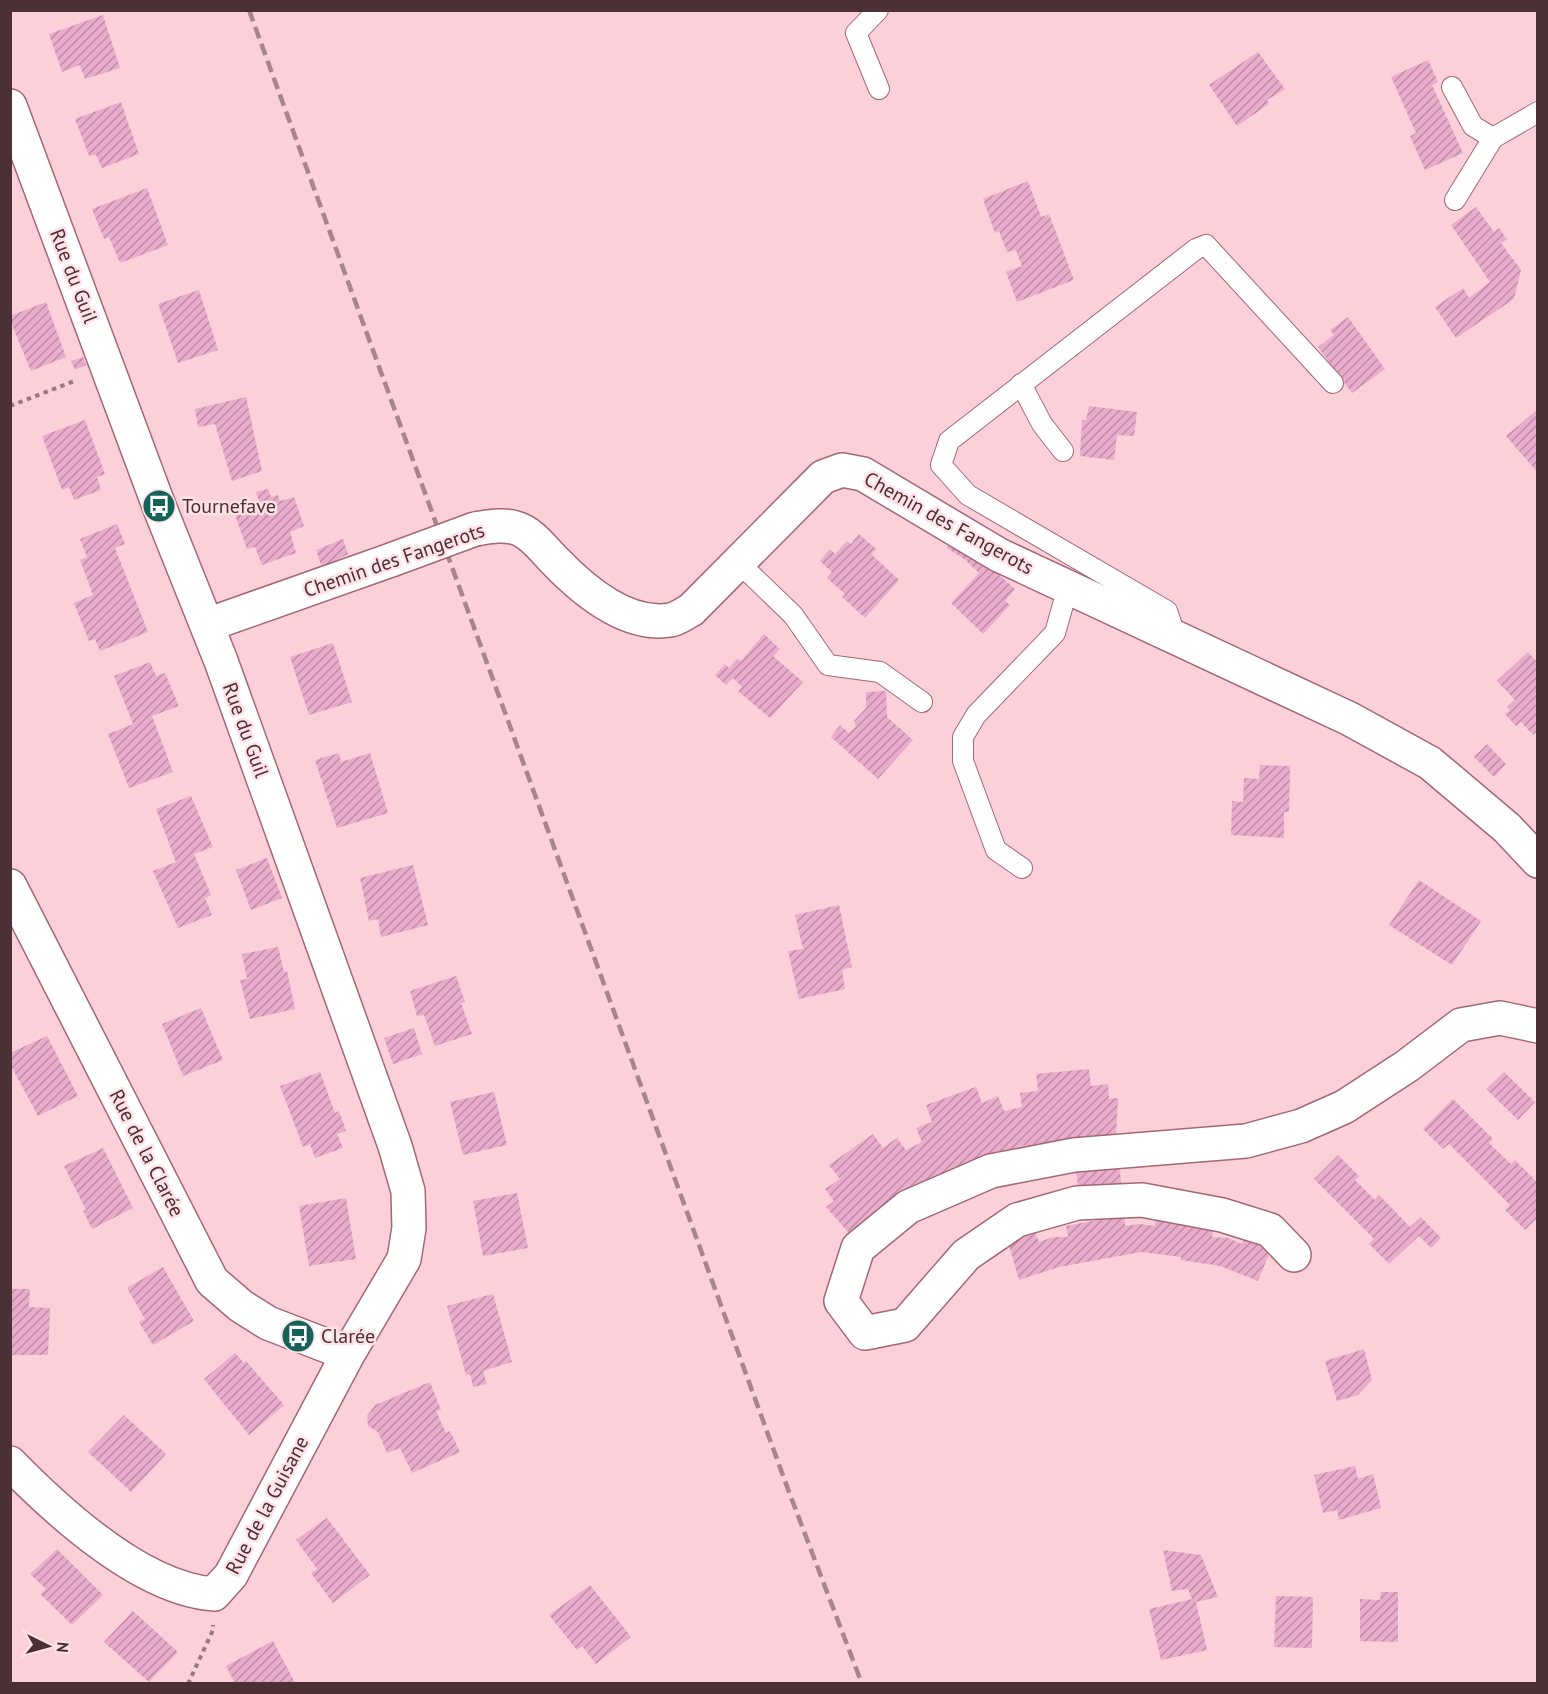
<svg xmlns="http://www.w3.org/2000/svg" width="1548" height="1694" viewBox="0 0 1548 1694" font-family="'PT Sans',sans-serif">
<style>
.building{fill:url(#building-hatch)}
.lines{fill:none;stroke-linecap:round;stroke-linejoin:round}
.service-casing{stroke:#a56774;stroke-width:22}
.minor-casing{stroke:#a56774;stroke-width:36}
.path{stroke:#9b787f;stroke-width:4;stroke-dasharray:4.5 4.5;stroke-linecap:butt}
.service{stroke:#fff;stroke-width:20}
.minor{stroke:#fff;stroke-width:33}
.rail{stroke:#a8858b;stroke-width:4.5;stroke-dasharray:12 6;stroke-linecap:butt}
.minor-bridge-casing{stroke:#a56774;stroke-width:36;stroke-linecap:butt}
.minor-bridge{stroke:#fff;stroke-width:33}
.labels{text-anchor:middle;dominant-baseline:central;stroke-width:5;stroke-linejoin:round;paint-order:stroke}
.street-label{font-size:20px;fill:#4b3035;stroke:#ffe1e6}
.poi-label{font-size:20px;fill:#4b3035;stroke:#ffe1e6;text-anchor:start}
</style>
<defs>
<pattern id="building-hatch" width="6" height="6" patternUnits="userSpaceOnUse" patternTransform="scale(1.5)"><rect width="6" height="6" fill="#e9accc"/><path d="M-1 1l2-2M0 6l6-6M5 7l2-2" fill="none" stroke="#bf8ca6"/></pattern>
</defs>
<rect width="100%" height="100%" fill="#fbd0d8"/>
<path class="building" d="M103,15L120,68L85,79L80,65L62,72L49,34Z
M1258,52L1285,89L1267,100L1269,104L1237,126L1209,85Z
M1428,60L1438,82L1432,85L1463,153L1425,170L1410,136L1416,133L1391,77Z
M121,102L139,154L102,168L96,155L89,156L75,119Z
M1028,181L1041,217L1049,214L1074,280L1017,302L1006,272L1022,266L1016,250L1007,252L999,231L995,233L983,199Z
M147,188L168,245L120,263L109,237L104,239L92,209Z
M1476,207L1494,232L1499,228L1507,239L1501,243L1521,270L1514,299L1456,338L1435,307L1463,288L1469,298L1490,282L1451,225Z
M199,290L218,350L178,363L158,304Z
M46,302L66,357L31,371L10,320V316Z
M1348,317L1385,369L1352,393L1318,347L1334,335L1330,330Z
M83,357L86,365L75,370L71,361Z
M246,397L262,471L232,481L215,424L198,427L195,409Z
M1089,406L1137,412L1134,436L1117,435L1114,460L1080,456L1082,420H1086Z
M1538,409V473L1506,436Z
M85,420L105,474L97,477L101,490L74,500L69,487L62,490L42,436Z
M268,489L271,497L278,495L280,501L294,497L304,526L290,532L296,553L262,565L255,547L247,549L233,509L259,501L256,492Z
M117,524L125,544L115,548L148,632L100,651L95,639L89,641L74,603L93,595L80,560L87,557L80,539Z
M859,534L876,549L871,554L899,580L865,618L842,597L845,594L827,578L832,572L820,561L830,549L835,554L847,541L851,544Z
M954,535L1015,589L1005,601L1010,605L983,634L951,603L979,573L963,558L947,548Z
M343,539L348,554L322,568L316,550Z
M764,634L780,649L773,656L803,682L770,718L738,691L742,687L733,678L726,685L715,675L725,664L729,668L737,659L741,661Z
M333,643L352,702L309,715L290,657Z
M1528,652L1538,663V731L1533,735L1521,722L1516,726L1505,714L1510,710L1507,707L1515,700L1497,681Z
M150,662L156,676L165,673L179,706L152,716L173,772L129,788L108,734L133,724L114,676Z
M886,691L887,717L913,740L878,779L831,737L840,725L849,733L856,726L854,721L866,708V692Z
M1487,744L1506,764L1494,777L1474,757Z
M339,753L341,762L370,753L388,813L337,828L315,760Z
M1260,765L1290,766L1289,812H1284V838L1231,835L1232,801L1243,802L1244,778L1259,779Z
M191,796L213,847L194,854L211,895L205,898L212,915L178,928L153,871L176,862L156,809Z
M267,858L282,898L251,910L236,870Z
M413,865L428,925L381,937L378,919L369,921L360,878Z
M1419,880L1481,921L1452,965L1389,925Z
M839,905L852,967L842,970L845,989L799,999L788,951L803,949L795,915Z
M278,947L284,972L287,971L295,1009L250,1019L240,980L247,979L242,954Z
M456,976L465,1002L461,1003L472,1034L435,1046L424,1015L417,1016L410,991Z
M201,1008L223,1060L183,1076L162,1024Z
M414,1028L422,1054L393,1064L384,1038Z
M47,1036L78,1096L38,1116L10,1064V1053Z
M1089,1069L1091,1086L1108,1084L1109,1099L1118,1098L1116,1136H1099L1020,1146L930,1179L849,1233L826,1207L834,1201L825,1189L840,1179L829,1165L873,1134L883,1148L897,1138L906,1150L922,1142L916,1128L932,1122L926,1105L976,1087L982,1103L998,1096L1004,1111L1022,1107L1020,1093L1038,1091L1036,1074Z
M320,1072L335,1113L339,1111L346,1131L337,1134L343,1148L315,1158L310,1144L303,1147L280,1086Z
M1504,1072L1535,1102L1518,1120L1486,1089Z
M494,1092L507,1145L463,1155L450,1102Z
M1453,1099L1493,1139L1489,1143L1511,1164L1515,1160L1538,1183V1217L1525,1230L1505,1210L1510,1205L1449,1144L1443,1149L1423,1129Z
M103,1148L133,1208L92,1229L83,1211L86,1210L64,1166Z
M1338,1155L1359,1176L1355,1180L1375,1200L1379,1195L1410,1227L1421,1217L1441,1238L1431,1248L1419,1236L1389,1264L1369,1244L1374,1239L1314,1179Z
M1119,1165L1122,1188L1079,1193L1076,1170Z
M517,1193L528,1248L483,1256L473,1201Z
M346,1198L356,1259L309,1266L299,1206Z
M1124,1215L1125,1226L1140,1224L1155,1226L1156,1215L1214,1223L1212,1237L1228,1238L1242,1244L1247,1231L1274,1242L1258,1281L1220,1266L1181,1260V1257L1141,1252L1059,1267L1019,1280L1008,1242L1035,1232L1039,1242L1053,1237H1068L1066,1226Z
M163,1267L194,1321L153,1345L139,1322L145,1319L127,1288Z
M10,1289H30L29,1307L50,1308L48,1355H10Z
M493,1294L512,1362L483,1371L487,1384L473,1387L470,1374L466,1375L447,1306Z
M1364,1349L1372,1380L1358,1395L1337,1401L1325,1361Z
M235,1353L244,1363L246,1361L284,1405L249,1435L204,1379Z
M430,1382L441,1410L436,1411L446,1433L450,1431L460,1452L412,1473L400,1448L387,1453L378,1432L368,1426L367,1416L375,1405Z
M124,1415L166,1454L131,1492L88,1452Z
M1355,1466L1358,1479L1373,1474L1381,1508L1339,1520L1337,1510L1323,1513L1314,1475Z
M327,1518L370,1575L333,1603L311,1573L317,1569L296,1540Z
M57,1549L103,1595L72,1625L40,1594L46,1589L30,1574Z
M1163,1550L1201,1555L1218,1597L1196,1602L1207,1650L1161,1660L1149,1609L1192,1599L1188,1589L1172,1591Z
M590,1585L631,1637L596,1664L582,1646L577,1650L549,1615Z
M1381,1592H1398V1642L1360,1641V1599L1380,1600Z
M1276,1596L1313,1597L1312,1648L1274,1647Z
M133,1611L178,1652L149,1682L104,1642Z
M273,1641L295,1683H235L226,1666Z"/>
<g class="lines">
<defs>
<path id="service" d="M878,10L856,33L879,89
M1452,87L1473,126L1493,138L1538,112
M1455,200L1493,138
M1021,384L1042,424L1063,451
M739,563L793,615L828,665L880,672L922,702
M1176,637L1167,611L968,495L941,465L949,441L1196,249L1206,245L1333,383
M1022,868L996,850L963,761V737L976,715L1055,633L1068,587"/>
<path id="minor" d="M10,106L159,506L221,661L395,1146L408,1191L409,1228L404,1259L348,1354L231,1575L214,1594C142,1589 59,1513 10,1463
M475,529C489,527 502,524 516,528C531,532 544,550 555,561C583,590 627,627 670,620C677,619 685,613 691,610L823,477L842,470L863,474L999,555L1350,719L1430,763L1507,828L1538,861
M207,625L391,560
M10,886L212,1281L241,1306L268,1323L348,1354
M1294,1255L1270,1230L1222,1215L1142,1200L1077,1203L1017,1220L966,1255L905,1325L865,1333L841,1301L858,1248L908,1207L991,1171L1074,1155L1246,1141L1301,1126L1344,1107L1407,1066L1461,1025L1500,1018L1538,1026"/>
</defs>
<use href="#service" class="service-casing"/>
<use href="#minor" class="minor-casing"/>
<path class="path" d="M10,406L77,380
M188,1684L213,1630V1625"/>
<use href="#service" class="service"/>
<use href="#minor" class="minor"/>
<path class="rail" d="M249,10L789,1492L862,1684"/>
<defs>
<path id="minor-bridge" d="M391,560L475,529"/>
</defs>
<use href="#minor-bridge" class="minor-bridge-casing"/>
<use href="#minor-bridge" class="minor-bridge"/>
</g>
<defs>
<symbol id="bus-disc" viewBox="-11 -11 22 22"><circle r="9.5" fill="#15625b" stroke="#ffe1e6"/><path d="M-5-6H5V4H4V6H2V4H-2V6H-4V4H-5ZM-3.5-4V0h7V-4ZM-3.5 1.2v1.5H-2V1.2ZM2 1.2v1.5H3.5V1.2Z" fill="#fff"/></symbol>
</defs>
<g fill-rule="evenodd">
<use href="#bus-disc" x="140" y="487" width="38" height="38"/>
<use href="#bus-disc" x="279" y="1317" width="38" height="38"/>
</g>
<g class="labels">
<g class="street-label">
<text transform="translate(74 276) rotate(69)">Rue du Guil</text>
<text transform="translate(949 523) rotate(29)">Chemin des Fangerots</text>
<text transform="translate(394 560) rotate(-19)">Chemin des Fangerots</text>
<text transform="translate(246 730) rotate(70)">Rue du Guil</text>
<text transform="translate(147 1153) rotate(63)">Rue de la Clarée</text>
<text transform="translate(267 1505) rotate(-62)">Rue de la Guisane</text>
</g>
<g class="poi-label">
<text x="182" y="506">Tournefave</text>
<text x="321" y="1336">Clarée</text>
</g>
</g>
<rect width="1548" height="1694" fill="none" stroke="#4b3035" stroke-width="24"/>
<g transform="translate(48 1646) rotate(95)" stroke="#ffe1e6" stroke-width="4.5" paint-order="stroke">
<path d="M0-4.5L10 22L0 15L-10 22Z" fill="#4b3035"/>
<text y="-9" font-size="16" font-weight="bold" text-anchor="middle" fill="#4b3035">N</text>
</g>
</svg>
